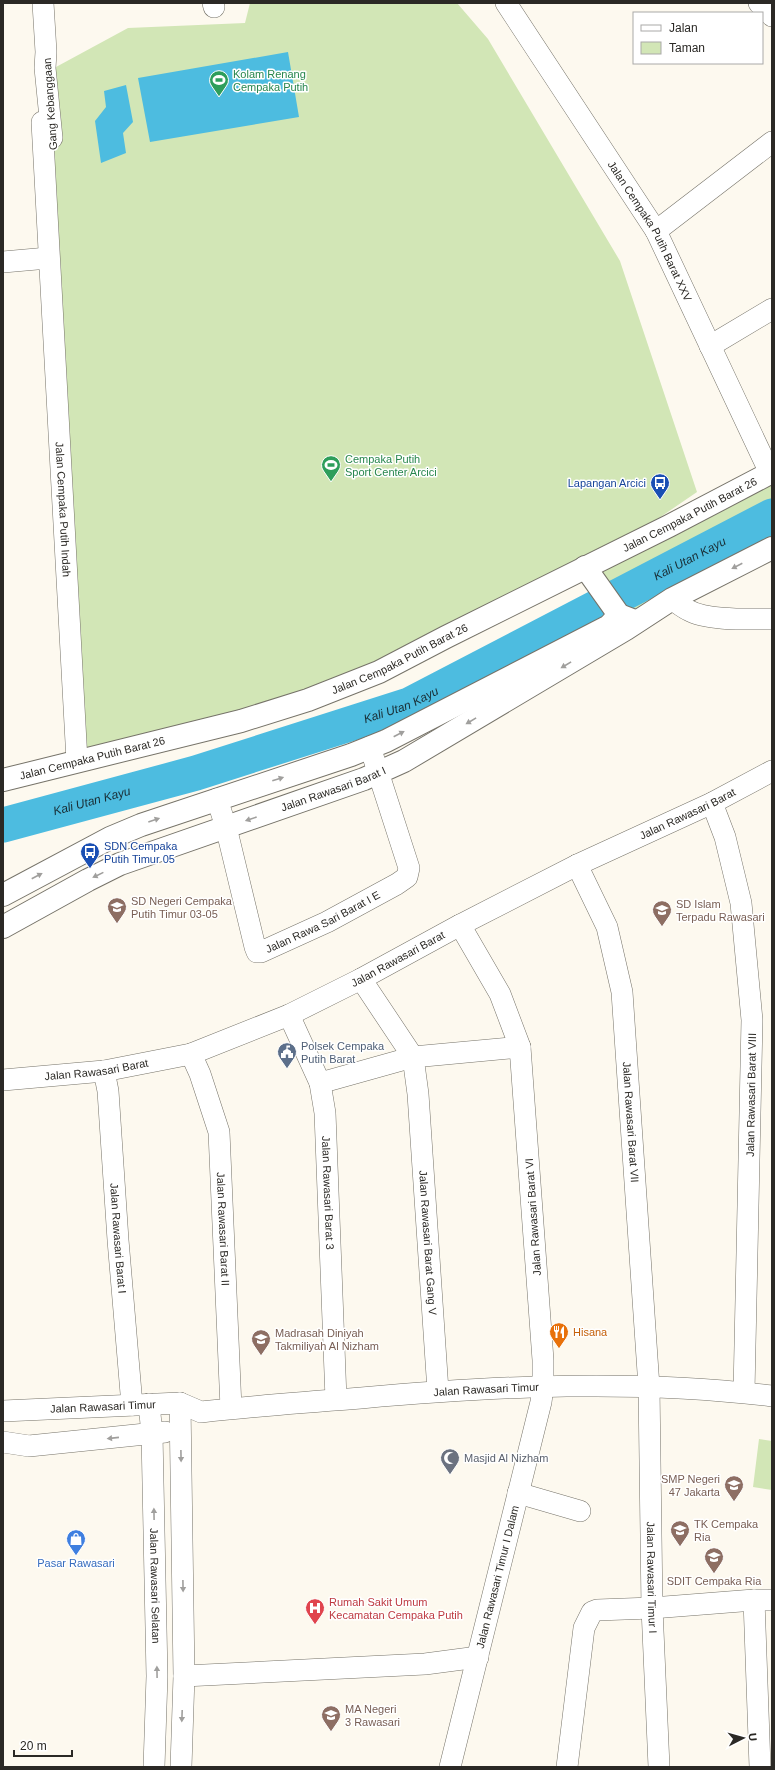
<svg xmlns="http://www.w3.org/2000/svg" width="775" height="1770" viewBox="0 0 775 1770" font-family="Arial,sans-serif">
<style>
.green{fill:#d2e6b6}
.water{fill:#4dbce0}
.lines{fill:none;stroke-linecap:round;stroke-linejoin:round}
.river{stroke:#4dbce0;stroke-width:35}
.street-casing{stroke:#767369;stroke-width:22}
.secondary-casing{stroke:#767369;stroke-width:24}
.street{stroke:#fff;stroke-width:21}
.secondary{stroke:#fff;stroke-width:22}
.oneway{fill:#a09f9d}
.labels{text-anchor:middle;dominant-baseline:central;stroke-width:3;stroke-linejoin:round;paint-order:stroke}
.leisure-label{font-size:11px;fill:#27864d;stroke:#fff;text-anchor:start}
.street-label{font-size:11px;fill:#2b2925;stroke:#fff}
.transit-label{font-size:11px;fill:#164399;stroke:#fff;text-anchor:end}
.education-label{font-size:11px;fill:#785e54;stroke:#fff;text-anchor:start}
.service-label{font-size:11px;fill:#4e5e75;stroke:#fff;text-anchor:start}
.food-label{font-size:11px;fill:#c56008;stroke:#fff;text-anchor:start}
.worship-label{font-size:11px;fill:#5b616d;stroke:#fff;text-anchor:start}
.shop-label{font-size:11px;fill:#366cbe;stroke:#fff}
.health-label{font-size:11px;fill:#be3a42;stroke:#fff;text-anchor:start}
.water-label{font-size:12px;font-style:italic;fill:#192d34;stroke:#fff}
</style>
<rect width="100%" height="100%" fill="#fdf9ef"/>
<path class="green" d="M250,3H457L488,39L620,261L697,492L659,518L581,566L306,694L80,752L50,197L56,67L128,28L245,23Z
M772,472V544L629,619L587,568Z
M759,1439L772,1441V1490L753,1487Z"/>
<path class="water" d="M288,52L299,117L150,142L138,78Z
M126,85L133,122L123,133L126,153L101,163L95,121L106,107L104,91Z"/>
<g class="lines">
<path class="river" id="s1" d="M3,825L196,773L409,705L772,516"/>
<defs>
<g id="street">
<path d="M43,3L46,52L45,68L52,138"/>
<path d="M213,3L214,7"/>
<path id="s2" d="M506,3L656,231L770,473"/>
<path d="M759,3L772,16"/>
<path id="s3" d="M42,122L77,761"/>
<path d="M656,231L772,142"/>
<path d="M3,262L48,258"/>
<path d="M710,346L772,309"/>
<path d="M672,599C677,603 682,607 688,610C707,621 749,619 772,619"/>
<path id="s4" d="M217,799L226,827L255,947L257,952H261L327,922L397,884L407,877L409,868L370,747"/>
<path d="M712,803L725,837L741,903L752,1020L744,1392"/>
<path id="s5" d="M577,865L607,927L622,992L649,1387L652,1608L659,1767"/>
<path id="s6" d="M361,979L413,1057L418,1094L438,1391"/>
<path id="s7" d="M289,1015L320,1083L325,1113L336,1399"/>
<path id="s8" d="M191,1054L200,1074L219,1132L231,1408"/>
<path id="s9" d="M104,1071L108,1091L118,1240L132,1405"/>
<path id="s10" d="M3,1080L104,1071L191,1054L289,1015L361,979L460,925L577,865L712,803L772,771"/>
<path d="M320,1083L413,1057L520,1047"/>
<path d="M180,1403L184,1676L181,1767"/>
<path id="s11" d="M149,1404L152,1434L157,1676L154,1767"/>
<path id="s12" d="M3,1411L180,1403L201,1412C254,1406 307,1402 361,1398C497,1386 636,1379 772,1396"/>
<path d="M3,1442L29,1446L165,1432"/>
<path d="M518,1493L580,1511"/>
<path d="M754,1600L760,1767"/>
<path d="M184,1676L425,1664L478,1657"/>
<path id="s13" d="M450,1767L541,1402L543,1387V1360L520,1047L500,994L460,925"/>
<path d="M567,1767L584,1628L592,1612L597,1610L652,1608L754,1600H772"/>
</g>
<g id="secondary">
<path d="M585,567L619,615L632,620"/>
<path id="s14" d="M3,780L241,721L308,700L379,672L446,637L669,526L772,472"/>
<path d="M3,895L110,838L141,825L351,755L386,741L609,626L619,615"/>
<path id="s15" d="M3,927L88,880L120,864L364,779L404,761L626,629L672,599L772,548"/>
</g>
</defs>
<use href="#street" class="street-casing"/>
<use href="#secondary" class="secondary-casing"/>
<use href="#street" class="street"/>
<use href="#secondary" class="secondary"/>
</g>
<defs><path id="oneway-solid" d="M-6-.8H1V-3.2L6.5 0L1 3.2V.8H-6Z"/></defs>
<g class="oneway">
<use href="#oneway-solid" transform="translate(737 566) rotate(153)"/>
<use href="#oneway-solid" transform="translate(566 665) rotate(149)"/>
<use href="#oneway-solid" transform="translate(471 721) rotate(149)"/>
<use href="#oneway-solid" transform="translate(399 734) rotate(-27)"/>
<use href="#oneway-solid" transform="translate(278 779) rotate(-18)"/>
<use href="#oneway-solid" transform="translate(251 819) rotate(161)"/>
<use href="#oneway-solid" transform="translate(154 820) rotate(-19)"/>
<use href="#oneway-solid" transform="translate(98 875) rotate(154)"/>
<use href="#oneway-solid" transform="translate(37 876) rotate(-28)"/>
<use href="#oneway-solid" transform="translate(113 1438) rotate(174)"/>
<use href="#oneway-solid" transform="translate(181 1456) rotate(89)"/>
<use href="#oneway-solid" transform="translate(154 1514) rotate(-91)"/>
<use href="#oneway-solid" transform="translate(183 1586) rotate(89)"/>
<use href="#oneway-solid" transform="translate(157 1672) rotate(-91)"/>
<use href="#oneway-solid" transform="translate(182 1716) rotate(92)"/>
</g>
<defs>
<symbol id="stadium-pin" viewBox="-11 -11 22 30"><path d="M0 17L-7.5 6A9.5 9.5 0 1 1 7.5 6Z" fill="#2e9e5b" stroke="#fff"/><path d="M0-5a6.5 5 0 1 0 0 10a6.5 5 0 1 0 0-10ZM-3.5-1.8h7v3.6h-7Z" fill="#fff"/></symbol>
<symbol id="bus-pin" viewBox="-11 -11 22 30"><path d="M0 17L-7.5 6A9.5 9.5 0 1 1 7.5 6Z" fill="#1a4fb4" stroke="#fff"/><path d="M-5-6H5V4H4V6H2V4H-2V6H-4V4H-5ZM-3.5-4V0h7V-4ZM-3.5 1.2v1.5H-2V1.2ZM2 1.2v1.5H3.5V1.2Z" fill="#fff"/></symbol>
<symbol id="school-pin" viewBox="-11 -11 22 30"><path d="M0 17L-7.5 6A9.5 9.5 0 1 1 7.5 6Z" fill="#8d6e63" stroke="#fff"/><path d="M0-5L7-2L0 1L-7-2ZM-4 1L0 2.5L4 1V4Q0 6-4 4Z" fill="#fff"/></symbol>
<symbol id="civic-pin" viewBox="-11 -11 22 30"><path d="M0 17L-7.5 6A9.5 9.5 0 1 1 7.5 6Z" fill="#5c6f8a" stroke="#fff"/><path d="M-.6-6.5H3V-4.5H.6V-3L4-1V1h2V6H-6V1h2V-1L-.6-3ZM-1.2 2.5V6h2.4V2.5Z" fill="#fff"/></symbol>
<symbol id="restaurant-pin" viewBox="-11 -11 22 30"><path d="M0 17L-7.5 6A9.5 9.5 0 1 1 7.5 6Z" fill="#e8710a" stroke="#fff"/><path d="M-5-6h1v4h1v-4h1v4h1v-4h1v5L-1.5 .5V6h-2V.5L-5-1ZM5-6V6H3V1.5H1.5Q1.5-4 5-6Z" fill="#fff"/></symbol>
<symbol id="mosque-pin" viewBox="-11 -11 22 30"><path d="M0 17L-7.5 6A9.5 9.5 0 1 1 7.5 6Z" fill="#6b7280" stroke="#fff"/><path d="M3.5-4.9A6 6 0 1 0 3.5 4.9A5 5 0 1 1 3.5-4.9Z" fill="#fff"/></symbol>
<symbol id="shop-pin" viewBox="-11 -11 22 30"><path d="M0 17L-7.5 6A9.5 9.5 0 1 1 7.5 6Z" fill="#3f7fe0" stroke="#fff"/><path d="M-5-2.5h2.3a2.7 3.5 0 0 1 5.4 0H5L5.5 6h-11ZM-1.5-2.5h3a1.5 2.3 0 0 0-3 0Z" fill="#fff"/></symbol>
<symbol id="hospital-pin" viewBox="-11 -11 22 30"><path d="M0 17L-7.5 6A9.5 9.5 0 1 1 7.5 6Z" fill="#e0444e" stroke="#fff"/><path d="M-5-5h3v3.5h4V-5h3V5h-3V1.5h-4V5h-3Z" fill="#fff"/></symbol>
</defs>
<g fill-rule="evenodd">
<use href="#stadium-pin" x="208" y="69" width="22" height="30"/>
<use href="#stadium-pin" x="320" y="454" width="22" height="30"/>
<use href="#bus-pin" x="649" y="472" width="22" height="30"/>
<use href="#bus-pin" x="79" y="841" width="22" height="30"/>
<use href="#school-pin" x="106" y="896" width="22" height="30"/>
<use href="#school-pin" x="651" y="899" width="22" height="30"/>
<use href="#civic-pin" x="276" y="1041" width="22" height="30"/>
<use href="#restaurant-pin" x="548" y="1321" width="22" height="30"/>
<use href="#school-pin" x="250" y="1328" width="22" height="30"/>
<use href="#mosque-pin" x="439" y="1447" width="22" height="30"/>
<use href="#school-pin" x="723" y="1474" width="22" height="30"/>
<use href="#school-pin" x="669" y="1519" width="22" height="30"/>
<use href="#shop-pin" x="65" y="1528" width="22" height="30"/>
<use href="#school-pin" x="703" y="1546" width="22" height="30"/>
<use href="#hospital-pin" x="304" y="1597" width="22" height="30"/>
<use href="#school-pin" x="320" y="1704" width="22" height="30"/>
</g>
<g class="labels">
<g class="leisure-label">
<text x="233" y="74">Kolam Renang<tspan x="233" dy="13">Cempaka Putih</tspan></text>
<text x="345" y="459">Cempaka Putih<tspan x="345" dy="13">Sport Center Arcici</tspan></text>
</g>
<g class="street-label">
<text transform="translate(50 104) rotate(-94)">Gang Kebanggaan</text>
<text stroke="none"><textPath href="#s2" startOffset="270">Jalan Cempaka Putih Barat XXV</textPath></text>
<text stroke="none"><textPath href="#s3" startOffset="388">Jalan Cempaka Putih Indah</textPath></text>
<text stroke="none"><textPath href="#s14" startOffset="740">Jalan Cempaka Putih Barat 26</textPath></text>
<text stroke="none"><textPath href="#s14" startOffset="416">Jalan Cempaka Putih Barat 26</textPath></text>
<text stroke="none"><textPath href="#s14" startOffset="92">Jalan Cempaka Putih Barat 26</textPath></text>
<text stroke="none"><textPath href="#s15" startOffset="359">Jalan Rawasari Barat I</textPath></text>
<text stroke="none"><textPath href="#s10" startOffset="742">Jalan Rawasari Barat</textPath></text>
<text stroke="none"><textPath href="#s4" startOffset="231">Jalan Rawa Sari Barat I E</textPath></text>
<text stroke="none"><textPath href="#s10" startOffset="418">Jalan Rawasari Barat</textPath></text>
<text stroke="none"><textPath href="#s10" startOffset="94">Jalan Rawasari Barat</textPath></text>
<text transform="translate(751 1095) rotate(-89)">Jalan Rawasari Barat VIII</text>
<text stroke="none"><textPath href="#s5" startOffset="266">Jalan Rawasari Barat VII</textPath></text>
<text stroke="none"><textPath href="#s7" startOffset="185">Jalan Rawasari Barat 3</textPath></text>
<text transform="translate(533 1217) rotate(-94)">Jalan Rawasari Barat VI</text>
<text stroke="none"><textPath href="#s8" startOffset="180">Jalan Rawasari Barat II</textPath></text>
<text stroke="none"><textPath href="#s9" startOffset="168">Jalan Rawasari Barat I</textPath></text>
<text stroke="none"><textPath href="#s6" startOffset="280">Jalan Rawasari Barat Gang V</textPath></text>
<text stroke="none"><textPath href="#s12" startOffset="486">Jalan Rawasari Timur</textPath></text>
<text stroke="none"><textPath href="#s12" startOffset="100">Jalan Rawasari Timur</textPath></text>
<text stroke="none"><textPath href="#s13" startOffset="196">Jalan Rawasari Timur I Dalam</textPath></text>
<text stroke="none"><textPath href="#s5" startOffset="722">Jalan Rawasari Timur I</textPath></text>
<text stroke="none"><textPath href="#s11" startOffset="182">Jalan Rawasari Selatan</textPath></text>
</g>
<g class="transit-label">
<text x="646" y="483">Lapangan Arcici</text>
<text x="104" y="846" text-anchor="start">SDN Cempaka<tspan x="104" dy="13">Putih Timur 05</tspan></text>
</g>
<g class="education-label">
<text x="131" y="901">SD Negeri Cempaka<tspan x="131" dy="13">Putih Timur 03-05</tspan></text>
<text x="676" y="904">SD Islam<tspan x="676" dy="13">Terpadu Rawasari</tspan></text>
<text x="275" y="1333">Madrasah Diniyah<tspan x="275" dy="13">Takmiliyah Al Nizham</tspan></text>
<text x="720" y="1479" text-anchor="end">SMP Negeri<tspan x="720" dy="13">47 Jakarta</tspan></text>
<text x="694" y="1524">TK Cempaka<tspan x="694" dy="13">Ria</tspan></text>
<text x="714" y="1581" text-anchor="middle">SDIT Cempaka Ria</text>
<text x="345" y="1709">MA Negeri<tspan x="345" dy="13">3 Rawasari</tspan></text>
</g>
<g class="service-label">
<text x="301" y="1046">Polsek Cempaka<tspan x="301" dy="13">Putih Barat</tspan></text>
</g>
<g class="food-label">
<text x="573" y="1332">Hisana</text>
</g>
<g class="worship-label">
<text x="464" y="1458">Masjid Al Nizham</text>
</g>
<g class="shop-label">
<text x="76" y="1563">Pasar Rawasari</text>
</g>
<g class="health-label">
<text x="329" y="1602">Rumah Sakit Umum<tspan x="329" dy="13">Kecamatan Cempaka Putih</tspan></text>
</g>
<g class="water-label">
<text stroke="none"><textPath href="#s1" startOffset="740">Kali Utan Kayu</textPath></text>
<text stroke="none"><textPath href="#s1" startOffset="416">Kali Utan Kayu</textPath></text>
<text stroke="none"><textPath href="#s1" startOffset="92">Kali Utan Kayu</textPath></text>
</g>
</g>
<rect width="775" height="1770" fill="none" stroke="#2b2925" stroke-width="8"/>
<rect x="633" y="12" width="130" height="52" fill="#ffffff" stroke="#aaa9a8"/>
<rect x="641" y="25" width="20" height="6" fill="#ffffff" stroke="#aaa9a8"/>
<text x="669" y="32" font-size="12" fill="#2b2925">Jalan</text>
<rect x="641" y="42" width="20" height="12" fill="#d2e6b6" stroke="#aaa9a8"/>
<text x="669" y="52" font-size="12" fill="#2b2925">Taman</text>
<g transform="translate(743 1738) rotate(84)" stroke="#ffffff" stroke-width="3" paint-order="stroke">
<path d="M0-3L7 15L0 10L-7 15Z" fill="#2b2925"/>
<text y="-6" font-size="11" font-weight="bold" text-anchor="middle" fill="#2b2925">U</text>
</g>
<path d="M14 1750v6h58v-6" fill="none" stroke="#2b2925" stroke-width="2"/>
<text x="20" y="1750" font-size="12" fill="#2b2925" stroke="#ffffff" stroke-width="3" paint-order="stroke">20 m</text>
</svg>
